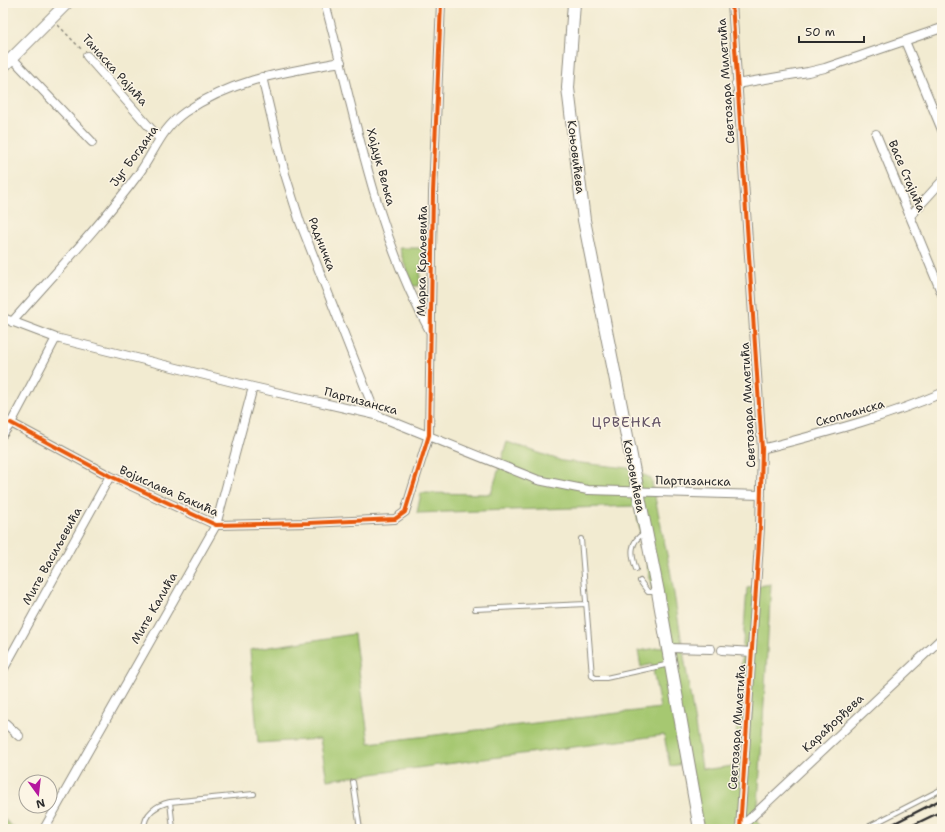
<svg xmlns="http://www.w3.org/2000/svg" width="945" height="832" viewBox="0 0 945 832" font-family="'Shantell Sans',sans-serif">
<style>
.green{fill:#a6c871;stroke:#687a4e}
.lines{fill:none;stroke-linecap:round;stroke-linejoin:round}
.service-casing{stroke:#8e8b7e;stroke-width:6}
.minor-casing{stroke:#8e8b7e;stroke-width:10}
.tertiary-casing{stroke:#8e8b7e;stroke-width:13}
.secondary-casing{stroke:#8e8b7e;stroke-width:14}
.path{stroke:#8e8b7e;stroke-width:1.5;stroke-dasharray:3 3;stroke-linecap:butt}
.service{stroke:#fff;stroke-width:4}
.minor{stroke:#fff;stroke-width:8}
.tertiary{stroke:#fff;stroke-width:11}
.secondary{stroke:#fff;stroke-width:12}
.rail{stroke:#2b2b2b;stroke-width:2.5}
.cycleway-casing{stroke:#fcf5e5;stroke-width:6}
.cycleway{stroke:#e8590c;stroke-width:4}
.labels{text-anchor:middle;dominant-baseline:central;stroke-width:3;stroke-linejoin:round;paint-order:stroke}
.street-label{font-size:12px;fill:#2b2b2b;stroke:#fcf5e5}
.quarter-label{font-size:14px;letter-spacing:1px;fill:#645466;stroke:#fcf5e5}
</style>
<rect width="100%" height="100%" fill="#fcf5e5"/>
<filter id="ink" filterUnits="userSpaceOnUse"><feTurbulence type="fractalNoise" baseFrequency=".025" numOctaves="2"/><feDisplacementMap in="SourceGraphic" scale="8" xChannelSelector="R" yChannelSelector="G"/><feConvolveMatrix kernelMatrix="1 2 1 2 8 2 1 2 1" color-interpolation-filters="sRGB"/></filter>
<filter id="wash" filterUnits="userSpaceOnUse"><feTurbulence type="fractalNoise" baseFrequency=".012" numOctaves="4" result="noise"/><feDisplacementMap in="SourceGraphic" scale="16" xChannelSelector="R" yChannelSelector="G"/><feGaussianBlur stdDeviation="0.9" result="paint"/><feColorMatrix in="noise" values="0 0 0 0 0 0 0 0 0 0 0 0 0 0 0 0 0 1.4 0 .05"/><feComposite in="paint" operator="in"/></filter>
<g filter="url(#wash)">
<rect width="100%" height="100%" fill="#f2ebd1"/>
<path class="green" d="M399,248H423L419,286H412Z
M507,442L562,461L628,468L651,478L670,569L702,768L709,769L734,766L747,588L771,584L757,822L764,829H696L683,764L670,766L664,735L327,780L320,739L258,743L250,650L354,634L369,743L660,708L652,664L641,667L638,651L664,647L635,506L417,513L421,493L491,494Z
M3,818L15,829H3Z"/>
</g>
<g filter="url(#ink)">
<g class="lines">
<defs>
<path id="service" d="M581,539L592,676L596,678H606L670,664
M636,569C631,555 629,541 645,533
M640,581L648,592H656
M475,609L586,604
M353,782L360,829
M170,802L173,829
M144,829C144,813 157,805 170,802L254,794
M864,829L942,789"/>
<path id="minor" d="M325,3C355,113 374,230 430,331
M732,3L762,449L760,528L740,829
M905,41L942,130
M87,56L159,138
M12,58L92,142
M262,77L285,174L300,222L376,415
M736,84L808,72L825,68L942,28
M876,134L942,294
M911,215L942,181
M3,318L56,338L253,387L376,415L538,480L588,490L761,495
M12,322C55,273 101,225 140,172C155,151 161,129 185,112C233,79 285,72 341,62
M11,423L110,476L216,525L309,523L395,519L405,512L429,435L433,193L441,3
M3,434L11,423L56,338
M762,449C823,433 884,418 942,393
M668,648L711,649
M722,650L752,652
M3,670L110,476
M3,721L19,736
M741,827L942,638
M44,829L216,525L253,387"/>
<path id="tertiary" d="M3,67L67,3"/>
<path id="secondary" d="M574,3L568,88L584,220L658,592L700,829"/>
</defs>
<use href="#service" class="service-casing"/>
<use href="#minor" class="minor-casing"/>
<use href="#tertiary" class="tertiary-casing"/>
<use href="#secondary" class="secondary-casing"/>
<path class="path" d="M58,25L82,50"/>
<use href="#service" class="service"/>
<use href="#minor" class="minor"/>
<use href="#tertiary" class="tertiary"/>
<use href="#secondary" class="secondary"/>
<path class="rail" d="M883,829L942,799
M905,829L942,811"/>
<defs>
<path id="cycleway" d="M732,3L762,449L760,528L740,829
M11,423L110,476L216,525L309,523L395,519L405,512L429,435L433,193L441,3"/>
</defs>
<use href="#cycleway" class="cycleway-casing"/>
<use href="#cycleway" class="cycleway"/>
</g>
</g>
<g class="labels">
<g class="street-label">
<text transform="translate(115 70) rotate(48)">Танаска Рајића</text>
<text transform="translate(726 81) rotate(-94)">Светозара Милетића</text>
<text transform="translate(134 156) rotate(-54)">Југ Богдана</text>
<text transform="translate(576 157) rotate(83)">Коњовићева</text>
<text transform="translate(381 167) rotate(75)">Хајдук Вељка</text>
<text transform="translate(907 176) rotate(67)">Васе Стајића</text>
<text transform="translate(322 244) rotate(69)">Радничка</text>
<text transform="translate(422 261) rotate(-89)">Марка Краљевића</text>
<text transform="translate(361 401) rotate(15)">Партизанска</text>
<text transform="translate(748 405) rotate(-93)">Светозара Милетића</text>
<text transform="translate(850 413) rotate(-16)">Скопљанска</text>
<text transform="translate(634 476) rotate(79)">Коњовићева</text>
<text transform="translate(693 481) rotate(1)">Партизанска</text>
<text transform="translate(169 491) rotate(24)">Војислава Бакића</text>
<text transform="translate(52 556) rotate(-61)">Мите Васиљевића</text>
<text transform="translate(154 608) rotate(-60)">Мите Калића</text>
<text transform="translate(833 723) rotate(-43)">Карађорђева</text>
<text transform="translate(737 727) rotate(-86)">Светозара Милетића</text>
</g>
<g class="quarter-label">
<text x="627" y="422">ЦРВЕНКА</text>
</g>
</g>
<rect width="945" height="832" fill="none" stroke="#fcf5e5" stroke-width="16"/>
<g transform="translate(38 794) rotate(165)"><circle r="19" fill="#fcf5e5" stroke="#a8a49b"/>
<path d="M0-3L7 15L0 10L-7 15Z" fill="#b5179e"/>
<text y="-6" font-size="11" font-weight="bold" text-anchor="middle" fill="#2b2b2b">N</text>
</g>
<path d="M799 36v6h65v-6" fill="none" stroke="#2b2b2b" stroke-width="2"/>
<text x="805" y="36" font-size="12" fill="#2b2b2b" stroke="#fcf5e5" stroke-width="3" paint-order="stroke">50 m</text>
</svg>
